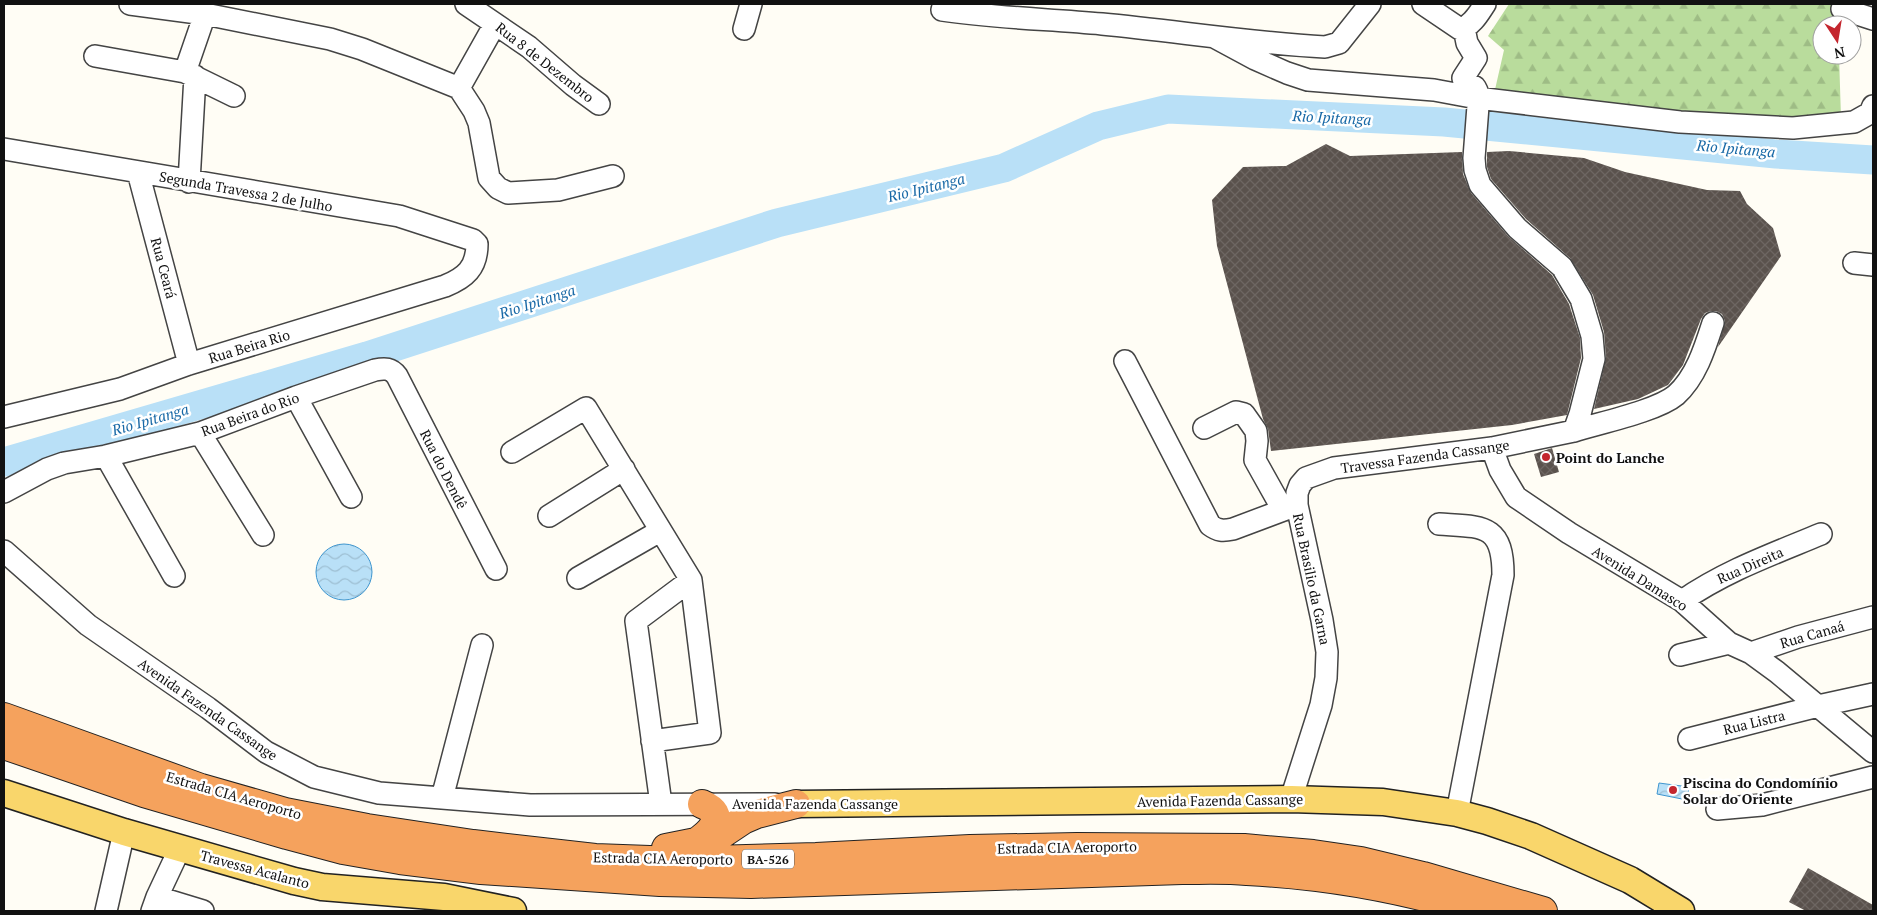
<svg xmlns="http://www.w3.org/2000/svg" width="1877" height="915" viewBox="0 0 1877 915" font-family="'PT Serif',serif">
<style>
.forest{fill:url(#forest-firs)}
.water{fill:url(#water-waves);stroke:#3f96cf}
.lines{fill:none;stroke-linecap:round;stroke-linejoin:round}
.river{stroke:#b9e0f7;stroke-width:29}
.building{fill:url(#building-cross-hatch)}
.minor-casing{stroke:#444;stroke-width:24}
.major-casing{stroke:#222;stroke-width:29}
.highway-casing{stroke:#222;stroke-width:30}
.minor{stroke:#fff;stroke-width:21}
.major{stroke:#f9d66b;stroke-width:26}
.highway{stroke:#f5a25d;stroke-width:28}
.poi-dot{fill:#c4262e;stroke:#fff;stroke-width:2}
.labels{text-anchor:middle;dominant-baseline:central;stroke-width:5;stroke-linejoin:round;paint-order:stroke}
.shield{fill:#fff;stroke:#585858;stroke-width:1}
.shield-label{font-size:12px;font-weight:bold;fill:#111}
.street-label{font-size:14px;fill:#111;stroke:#fff}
.poi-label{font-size:14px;font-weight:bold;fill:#111;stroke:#fff;text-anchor:start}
.water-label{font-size:15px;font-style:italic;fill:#1768a6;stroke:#fff}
</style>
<defs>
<pattern id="forest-firs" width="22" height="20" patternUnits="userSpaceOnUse" patternTransform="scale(1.25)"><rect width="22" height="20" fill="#b9dc9c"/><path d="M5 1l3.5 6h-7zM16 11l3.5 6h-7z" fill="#9ebc85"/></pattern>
<pattern id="water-waves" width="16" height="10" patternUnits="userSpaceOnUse" patternTransform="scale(1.25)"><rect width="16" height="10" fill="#b9e0f7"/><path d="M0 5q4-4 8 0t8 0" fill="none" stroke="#9ebfd3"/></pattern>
<pattern id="building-cross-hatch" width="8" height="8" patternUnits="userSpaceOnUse" patternTransform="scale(1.25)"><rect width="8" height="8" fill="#5a524d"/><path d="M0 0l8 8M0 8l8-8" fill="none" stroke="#6d6662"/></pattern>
</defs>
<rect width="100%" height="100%" fill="#fffdf5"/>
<path class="forest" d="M1509,4H1839L1836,9L1837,25H1822V55H1839L1841,118L1786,121L1494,94L1504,50L1488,36Z"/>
<path class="water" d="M316 572a28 28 0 1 1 56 0a28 28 0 1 1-56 0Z
M1659,783L1689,787L1687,800L1657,794Z"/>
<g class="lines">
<path class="river" d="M4,462L367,356L777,223L1004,168L1098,126L1168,109L1444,122L1776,154L1873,160"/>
</g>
<path class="building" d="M1326,144L1350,156L1462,152L1463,174L1471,193L1508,236L1552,275L1569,304L1580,338L1581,358L1567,415L1512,425L1271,451L1268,429L1263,419L1217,246L1212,200L1243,167L1286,166Z
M1509,151L1584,158L1625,172L1707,190L1740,191L1747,204L1773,228L1781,256L1718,347L1725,321L1722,314L1716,311H1711L1705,313L1701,319L1683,365L1668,385L1638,399L1594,409L1606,358L1604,332L1593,295L1570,258L1526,219L1491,179L1487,167V152Z
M1552,448L1559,472L1541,477L1534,454Z
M1808,868L1873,905V911H1806L1789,902Z"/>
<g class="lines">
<defs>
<path id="minor" d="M130,4L205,14L330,39L362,49L459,88L474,111L479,123L489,178L498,188L508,193L558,190L613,176
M466,4L529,47L573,85L599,104
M1423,4L1460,29C1472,26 1479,13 1485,4
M1842,9L1873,19
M942,10C995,18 1048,19 1102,24C1176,31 1250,43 1325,47L1339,43L1370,4
M1464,28L1467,43L1476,58L1463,78L1464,82L1475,87L1477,91L1478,106L1474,158L1475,170L1480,185L1517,228L1562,267L1581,299L1592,336L1594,359L1580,414L1574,431C1599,423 1657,411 1676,395C1696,377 1705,348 1713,323
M744,29L751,4
M1216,38L1255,59L1287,73L1308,80L1434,90L1477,98L1680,122L1793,128L1854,122L1870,113L1873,106
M95,56L185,72L234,96
M185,72L205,14
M459,88L495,24
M4,149L399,216L473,240L477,244C477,268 465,278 445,286L189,364L120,389L4,417
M138,172L189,364
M189,182L195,76
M1854,263L1873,265
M1125,361L1210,525C1218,531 1223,531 1233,529L1297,505
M296,397L351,497
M1204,428L1236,412L1244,414L1256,431L1257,441L1255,460L1283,510
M200,433L263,535
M1492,448L1500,470L1516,497L1569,533L1682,601L1729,643L1751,653L1777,672L1873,752
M512,452L586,408L691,580L636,621L661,804
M106,456L174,576
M4,492L47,469L64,463L106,456L200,433L296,397L375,370C385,368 391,368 397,376L496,569
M549,516L624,469
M1439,524C1482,527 1503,523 1503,575L1457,813
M4,551L88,625L208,708L266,752L314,777L379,793L530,805L775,804
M578,578L660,531
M1682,601C1725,571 1773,554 1821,534
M1751,653L1798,637L1873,617
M1680,655L1729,643
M1689,739L1818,706L1873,694
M652,741L710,733L691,580
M442,798L482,645
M1291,799L1321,705L1326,678L1327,652L1322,620L1297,505V493L1300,485L1306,478L1334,468L1492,448L1574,431
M1717,809L1762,805L1873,777
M157,897L203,911
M106,911L124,832
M152,911L157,897L180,848"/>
<path id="major" d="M4,793L124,832L294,881L322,887L444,897L513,911
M796,804L1291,799L1383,802L1457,813L1487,821L1531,836L1630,880L1681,911"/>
<path id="highway" d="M4,717L201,788L285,812L367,828L473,844L595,858L677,861L816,857L970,849L1077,847L1244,848L1313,854L1361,861L1423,876L1543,911
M4,745L144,793L287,835L343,850L400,860L481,870L660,882L751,884L1182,870C1203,870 1225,869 1247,871C1324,875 1401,888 1475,911
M695,843C711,832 729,815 702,804
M666,848L706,840L719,836L743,820L757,814L796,804"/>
</defs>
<use href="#minor" class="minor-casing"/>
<use href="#major" class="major-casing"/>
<use href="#highway" class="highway-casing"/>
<use href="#minor" class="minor"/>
<use href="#major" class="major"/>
<use href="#highway" class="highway"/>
</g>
<g class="poi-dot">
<circle cx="1546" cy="457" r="5"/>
<circle cx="1673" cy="790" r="5"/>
</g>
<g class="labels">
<rect class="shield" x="742" y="849.5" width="52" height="19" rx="4"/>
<g class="shield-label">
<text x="768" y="859">BA-526</text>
</g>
<g class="street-label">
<text transform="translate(545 62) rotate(38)">Rua 8 de Dezembro</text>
<text transform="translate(246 191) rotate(10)">Segunda Travessa 2 de Julho</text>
<text transform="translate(164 268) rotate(75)">Rua Ceará</text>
<text transform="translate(249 346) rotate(-17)">Rua Beira Rio</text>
<text transform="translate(250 414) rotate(-20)">Rua Beira do Rio</text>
<text transform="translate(1425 456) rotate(-8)">Travessa Fazenda Cassange</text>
<text transform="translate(444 469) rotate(63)">Rua do Dendê</text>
<text transform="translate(1750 565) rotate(-24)">Rua Direita</text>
<text transform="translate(1640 578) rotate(32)">Avenida Damasco</text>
<text transform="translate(1312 579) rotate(78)">Rua Brasilio da Garna</text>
<text transform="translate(1812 634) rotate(-16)">Rua Canaá</text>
<text transform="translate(208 709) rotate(35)">Avenida Fazenda Cassange</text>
<text transform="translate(1754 722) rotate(-14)">Rua Listra</text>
<text transform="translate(234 795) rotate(16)">Estrada CIA Aeroporto</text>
<text transform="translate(1220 800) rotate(-1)">Avenida Fazenda Cassange</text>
<text x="815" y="803">Avenida Fazenda Cassange</text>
<text transform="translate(1067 847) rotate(-1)">Estrada CIA Aeroporto</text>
<text transform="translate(663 858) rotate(1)">Estrada CIA Aeroporto</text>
<text transform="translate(255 869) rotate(15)">Travessa Acalanto</text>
</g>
<g class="poi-label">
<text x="1556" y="457">Point do Lanche</text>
<text x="1683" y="782">Piscina do Condomínio<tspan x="1683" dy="16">Solar do Oriente</tspan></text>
</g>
<g class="water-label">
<text transform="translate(1332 117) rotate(3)">Rio Ipitanga</text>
<text transform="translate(1736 148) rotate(5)">Rio Ipitanga</text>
<text transform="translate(926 187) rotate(-14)">Rio Ipitanga</text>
<text transform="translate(537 301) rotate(-18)">Rio Ipitanga</text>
<text transform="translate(150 419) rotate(-16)">Rio Ipitanga</text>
</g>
</g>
<rect width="1877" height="915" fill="none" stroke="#111111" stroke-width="10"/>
<g transform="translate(1837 40) rotate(168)"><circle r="24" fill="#ffffff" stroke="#a0a0a0"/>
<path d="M0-4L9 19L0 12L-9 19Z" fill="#c4262e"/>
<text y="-8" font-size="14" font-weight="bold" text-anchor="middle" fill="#111111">N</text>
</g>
</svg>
